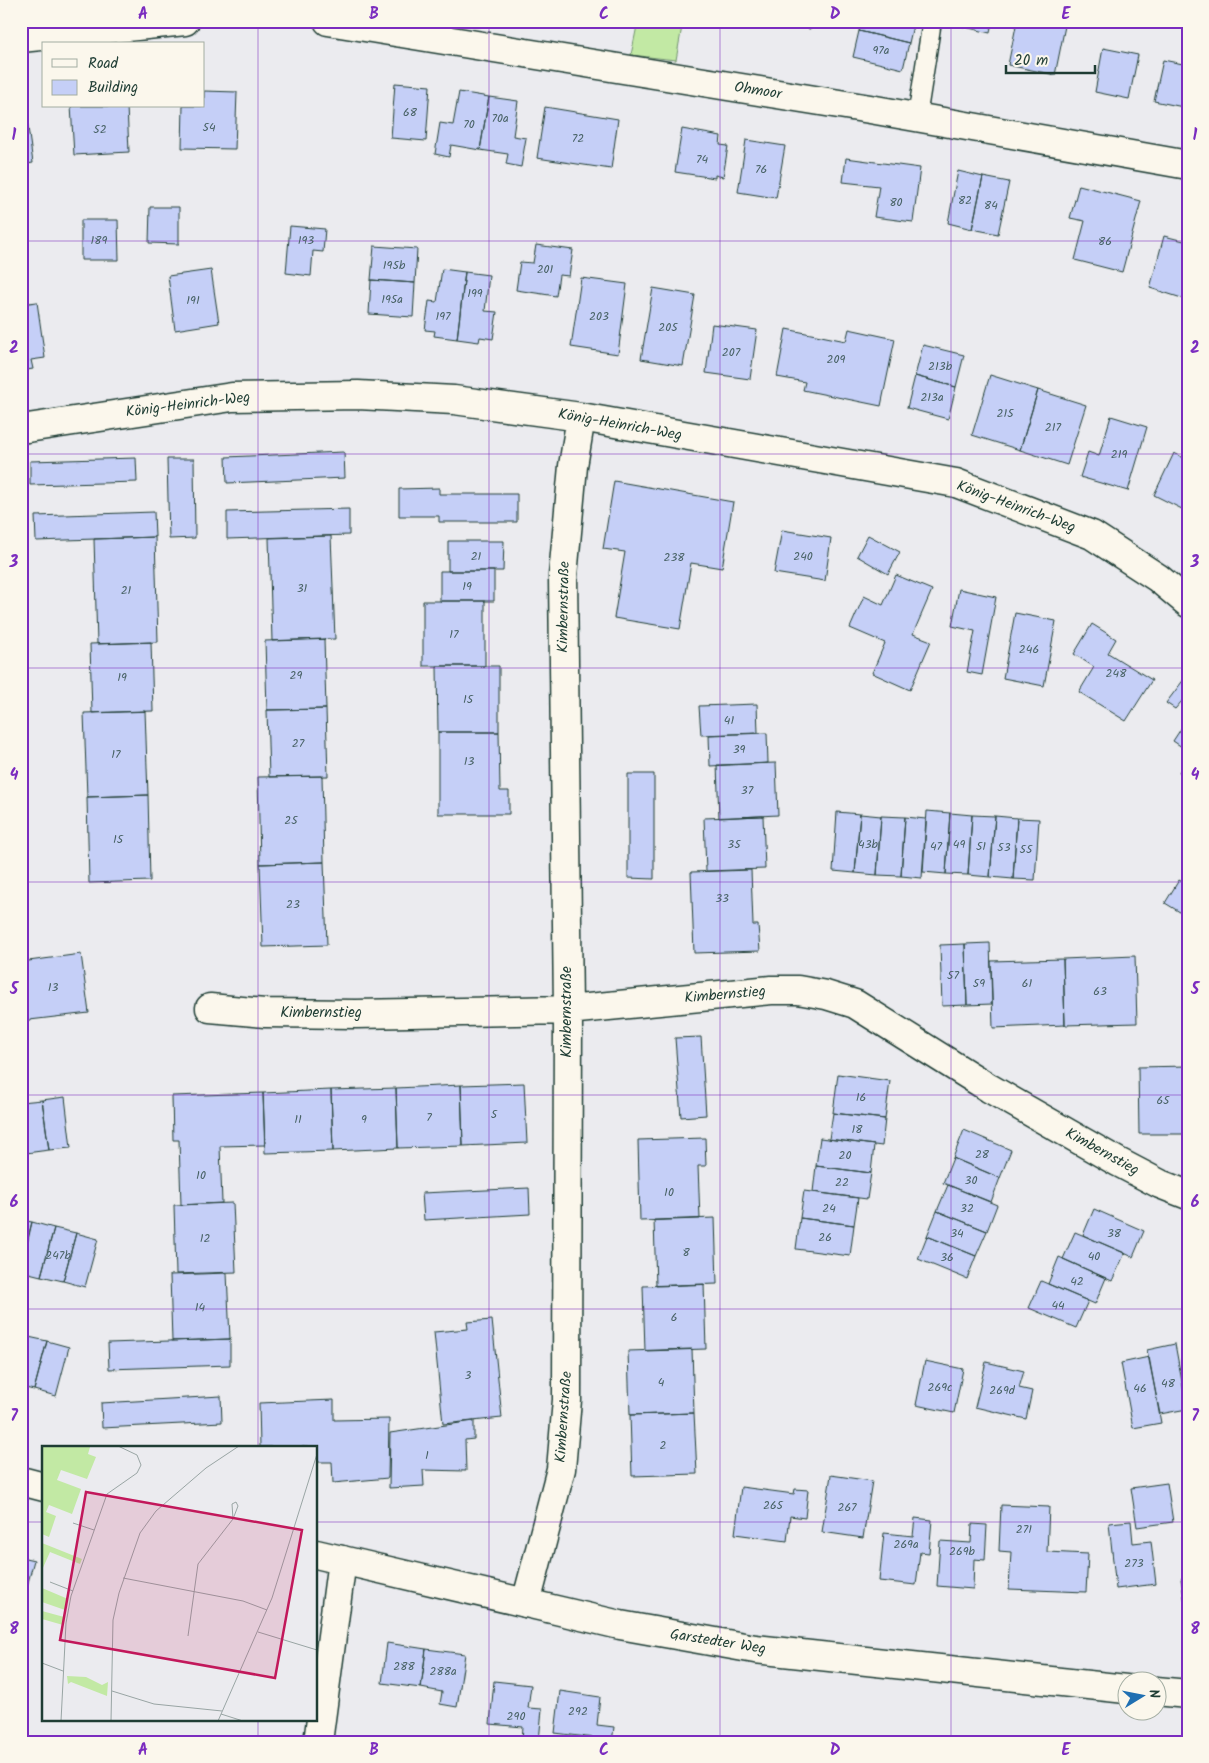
<svg xmlns="http://www.w3.org/2000/svg" width="1209" height="1763" viewBox="0 0 1209 1763" font-family="Kalam,sans-serif">
<style>
.green{fill:#c2e9a4;stroke:#70936c}
.building{fill:#c5cff7;stroke:#1f3d34}
.lines{fill:none;stroke-linecap:round;stroke-linejoin:round}
.lane-casing{stroke:#1f3d34;stroke-width:21}
.street-casing{stroke:#1f3d34;stroke-width:31}
.secondary-casing{stroke:#1f3d34;stroke-width:31}
.lane{stroke:#fbf7ec;stroke-width:18}
.street{stroke:#fbf7ec;stroke-width:28}
.secondary{stroke:#fbf7ec;stroke-width:28}
.grid{fill:none;stroke:#7b2cbf;stroke-width:1;stroke-opacity:0.55}
.labels{text-anchor:middle;dominant-baseline:central;stroke-width:4.5;stroke-linejoin:round;paint-order:stroke}
.number-label{font-size:12px;fill:#486265}
.street-label{font-size:15px;fill:#1f3d34;stroke:#fbf7ec}
.inset-road{fill:none;stroke:#99a5a4;stroke-width:1}
.view{fill:#c2185b;fill-opacity:0.15;stroke:#c2185b;stroke-width:2.5}
.inset-edge{fill:none;stroke:#1f3d34;stroke-width:2.5}
.neatline{fill:none;stroke:#7b2cbf;stroke-width:2}
.grid-label{font-size:16px;text-anchor:middle;font-weight:bold;fill:#7b2cbf}
</style>
<rect width="100%" height="100%" fill="#ebebef"/>
<filter id="ink" filterUnits="userSpaceOnUse"><feTurbulence type="fractalNoise" baseFrequency=".02" numOctaves="2"/><feDisplacementMap in="SourceGraphic" scale="10" xChannelSelector="R" yChannelSelector="G"/><feConvolveMatrix kernelMatrix="1 2 1 2 8 2 1 2 1" color-interpolation-filters="sRGB"/></filter>
<g filter="url(#ink)">
<path class="green" d="M638,21H683L676,60L631,55Z"/>
<path class="building" d="M772,21H812L810,29Z
M861,21H914L909,43L859,31Z
M952,21H992L990,33L952,24Z
M1017,21H1066L1055,75L1008,65Z
M859,31L909,43L903,69L853,57Z
M1103,48L1138,55L1129,99L1095,92Z
M1163,60L1188,65V108L1154,101Z
M395,83L430,86L426,141L391,138Z
M204,91L237,92L235,149L182,148L183,106H204Z
M459,92L489,97L480,150L451,145L449,157L435,154L440,123L453,125Z
M489,97L518,101L513,136L526,138L521,167L506,164L508,154L480,150Z
M21,106H25L33,163L21,165Z
M71,106H127L129,152L74,155Z
M545,107L618,119L611,169L537,158Z
M682,129L721,136L720,145L728,146L723,177L715,175V178L675,172Z
M746,140L785,146L776,198L738,192Z
M846,158L920,168L913,222L874,217L879,186L843,182Z
M958,171L983,177L972,229L948,223Z
M983,177L1009,182L998,234L972,229Z
M1079,185L1141,201L1122,272L1075,260L1085,221L1070,218Z
M150,207H179V244L149,243Z
M81,220H118L119,260H81Z
M290,226L325,229L323,252L313,251L311,276L286,273Z
M1164,236L1188,242V300L1150,288Z
M536,245L573,250L569,276L559,275L556,296L516,290L520,262L533,263Z
M374,246L417,249L415,283L371,280Z
M442,269L465,272L457,339L434,336L435,331L425,330L429,301L437,302Z
M211,270L219,323L175,330L168,276Z
M465,272L489,275L485,311L497,312L493,339L480,337L479,342L457,339Z
M581,278L627,284L618,354L571,347Z
M371,280L415,283L413,317L369,314Z
M653,288L695,295L683,366L641,359Z
M37,302L45,358L31,360L33,369L21,371V304Z
M712,324L757,330L750,379L706,373Z
M786,329L846,341L849,329L895,339L881,406L803,390L805,382L777,377Z
M923,345L964,355L956,387L915,376Z
M990,375L1038,390L1020,450L972,435Z
M915,376L956,387L948,419L907,408Z
M1038,390L1086,405L1067,465L1020,450Z
M1111,416L1147,427L1128,491L1080,477L1088,452L1099,456Z
M344,452L345,478L227,483L226,457Z
M1174,453L1188,460V512L1154,495Z
M136,458L137,482L30,485V461Z
M167,459H194L195,538L169,539Z
M614,481L733,502L722,568L691,563L680,629L614,618L625,552L603,549Z
M439,488V494H517V522H439V516H399V489Z
M349,509V535L227,539V512Z
M154,512L155,537L36,541L35,516Z
M782,530L831,538L825,581L774,573Z
M868,535L900,552L888,574L857,556Z
M331,536L335,639L272,641L269,538Z
M155,537L158,642L97,644L94,539Z
M448,541H504L503,571H448Z
M440,571H494V601H440Z
M896,575L932,590L913,634L931,641L910,690L872,673L885,643L850,628L864,596L883,605Z
M959,589L996,597L982,675L967,672L975,631L952,626Z
M423,601H485V666H423Z
M1015,613L1056,621L1044,686L1003,678Z
M1092,624L1116,639L1108,653L1152,680L1126,721L1079,692L1094,667L1074,654Z
M324,639L326,709L267,710L265,641Z
M151,642L153,711L92,713L90,644Z
M437,666H499V732H438Z
M1188,674V694L1175,709L1166,703Z
M757,704L758,733L701,735L699,706Z
M326,709L328,776L269,777L267,710Z
M145,711L148,795L87,797L84,713Z
M1188,718V751L1173,741Z
M438,732H499L500,791H509V814H438Z
M767,733L768,763L710,766L709,735Z
M1188,758V778L1179,772Z
M776,763L778,815L719,818L717,765Z
M628,774H654V879L628,878Z
M322,776L324,862L260,864L258,777Z
M148,795L150,881L89,883L87,797Z
M927,811L950,813L946,874L923,872Z
M837,812L860,814L855,873L833,871Z
M950,813L972,815L968,875L946,874Z
M860,814L881,816L877,875L855,873Z
M972,815L995,816L990,877L968,875Z
M763,816L765,869L706,871L704,818Z
M881,816L905,817L901,876L877,875Z
M995,816L1017,818L1013,879L990,877Z
M905,817L926,819L922,878L901,876Z
M1017,818L1039,819L1035,880L1013,879Z
M324,862L327,945L263,947L260,864Z
M751,870L753,925H758L760,951L694,953L691,872Z
M1179,880L1188,885V917L1165,903Z
M990,943L992,1004L967,1005L965,944Z
M965,944L967,1005L942,1006L940,945Z
M81,954L89,1013L21,1021V962Z
M1135,956L1137,1023L1065,1025L1063,959Z
M1063,959L1065,1025L993,1028L991,961Z
M701,1037L706,1115L681,1117L675,1038Z
M1188,1066V1134H1139L1138,1067Z
M838,1074L890,1081L885,1119L833,1113Z
M524,1083L527,1143L463,1146L461,1085Z
M461,1085L463,1146L398,1148L396,1088Z
M396,1088L398,1148L333,1151L331,1090Z
M331,1090L333,1151L265,1153L263,1093Z
M263,1093L265,1145L220,1146L222,1203L181,1205L179,1140H173L172,1096Z
M65,1097L71,1148L49,1150L42,1100Z
M42,1100L49,1150L26,1153L21,1102Z
M21,1113L26,1153L21,1154Z
M833,1113L885,1119L882,1146L829,1139Z
M964,1130L1011,1150L1000,1178L953,1158Z
M705,1138L706,1166H698L700,1219L640,1221L638,1140Z
M820,1138L874,1145L871,1173L816,1166Z
M953,1158L1000,1178L991,1202L943,1183Z
M816,1166L871,1173L867,1199L813,1192Z
M948,1185L997,1205L987,1231L937,1211Z
M529,1188L530,1214L424,1220L422,1193Z
M804,1191L858,1198L854,1225L800,1218Z
M233,1203L236,1272L176,1274L174,1205Z
M1094,1209L1144,1231L1133,1257L1083,1235Z
M937,1211L987,1231L976,1256L927,1236Z
M715,1218L717,1284L656,1286L654,1220Z
M800,1218L854,1225L850,1256L796,1249Z
M21,1220L32,1222L21,1263Z
M32,1222L54,1228L41,1276L21,1271Z
M54,1228L76,1233L63,1281L41,1276Z
M1075,1232L1125,1253L1112,1281L1063,1259Z
M76,1233L98,1239L85,1287L63,1281Z
M927,1236L976,1256L967,1279L918,1259Z
M1059,1257L1106,1278L1095,1304L1048,1284Z
M227,1273L230,1339L172,1341L170,1275Z
M1041,1281L1088,1301L1076,1328L1029,1308Z
M704,1284L706,1349L645,1351L643,1286Z
M492,1320L502,1418L443,1424L434,1332L468,1329L467,1322Z
M24,1336L47,1341L34,1390L21,1387V1348Z
M230,1339V1365L109,1369L108,1343Z
M47,1341L69,1347L56,1396L34,1390Z
M1175,1344L1187,1409L1160,1414L1147,1350Z
M692,1349L694,1413L630,1415L628,1351Z
M1149,1357L1161,1423L1133,1428L1121,1363Z
M925,1361L963,1369L954,1413L916,1405Z
M986,1362L1024,1371L1019,1388L1032,1391L1026,1419L975,1407Z
M221,1396L222,1422L102,1428L101,1403Z
M334,1400V1420L389,1419L388,1478L333,1483L332,1462H316V1447H260L259,1403Z
M694,1413L697,1474L632,1476L630,1415Z
M474,1421V1439L465,1440L466,1471L423,1470L424,1486L389,1488L390,1433Z
M831,1475L872,1481L863,1538L822,1532Z
M1167,1483L1173,1522L1137,1527L1131,1488Z
M741,1487L794,1494L795,1489L808,1490L805,1518L790,1516L787,1541L735,1534Z
M1001,1505L1049,1507L1047,1552L1088,1554L1086,1592L1009,1589L1011,1552L999,1551Z
M915,1518L932,1520L929,1553L920,1552L916,1585L879,1581L884,1533L913,1536Z
M1131,1521L1133,1543L1151,1541L1156,1584L1116,1589L1109,1523Z
M972,1524L987,1525L985,1560L974,1559L973,1589L937,1586L940,1541L971,1543Z
M21,1557L34,1560L25,1594L21,1593Z
M1188,1571V1622L1181,1579Z
M21,1593L25,1594L21,1611Z
M387,1643L426,1649L421,1688L382,1683Z
M426,1649L465,1654L457,1707L440,1704L442,1692L421,1688Z
M494,1681L531,1685L528,1708L542,1709L539,1741L522,1740L523,1727L490,1724Z
M560,1691L600,1697L597,1725L614,1727L612,1742H595V1738L555,1733Z"/>
<g class="lines">
<defs>
<path id="lane" d="M917,117L932,21"/>
<path id="street" d="M328,21L870,109L1188,165
M21,38L185,21
M21,429L232,397L358,395L454,400L581,417L956,483L1092,535L1158,578L1188,603
M210,1008L265,1013L356,1014L568,1010L771,990H798L826,995L855,1004L989,1088L1118,1162L1160,1184L1188,1195
M526,1603L561,1469L567,1400L568,1010L563,576L573,466L581,417
M318,1742L342,1560"/>
<path id="secondary" d="M21,1481L44,1487
M316,1554L620,1625L755,1649L1126,1689
M1156,1691L1188,1694"/>
</defs>
<use href="#lane" class="lane-casing"/>
<use href="#street" class="street-casing"/>
<use href="#secondary" class="secondary-casing"/>
<use href="#lane" class="lane"/>
<use href="#street" class="street"/>
<use href="#secondary" class="secondary"/>
</g>
</g>
<path class="grid" d="M258,21V1447M489,21V1742M720,21V1742M951,21V1742M21,241H1188M21,454H1188M21,668H1188M21,882H1188M21,1095H1188M21,1309H1188M21,1522H44M316,1522H1188M258,1719V1742"/>
<g class="labels">
<g class="number-label">
<text x="881" y="50">97a</text>
<text x="410" y="112">68</text>
<text x="500" y="118">70a</text>
<text x="469" y="124">70</text>
<text x="209" y="127">54</text>
<text x="100" y="129">52</text>
<text x="578" y="138">72</text>
<text x="702" y="159">74</text>
<text x="761" y="169">76</text>
<text x="965" y="200">82</text>
<text x="896" y="202">80</text>
<text x="991" y="205">84</text>
<text x="99" y="240">189</text>
<text x="306" y="240">193</text>
<text x="1105" y="241">86</text>
<text x="394" y="265">195b</text>
<text x="545" y="269">201</text>
<text x="475" y="293">199</text>
<text x="392" y="299">195a</text>
<text x="193" y="300">191</text>
<text x="443" y="316">197</text>
<text x="599" y="316">203</text>
<text x="668" y="327">205</text>
<text x="731" y="352">207</text>
<text x="836" y="359">209</text>
<text x="940" y="366">213b</text>
<text x="932" y="397">213a</text>
<text x="1005" y="413">215</text>
<text x="1053" y="427">217</text>
<text x="1119" y="454">219</text>
<text x="476" y="556">21</text>
<text x="803" y="556">240</text>
<text x="674" y="557">238</text>
<text x="467" y="586">19</text>
<text x="302" y="588">31</text>
<text x="126" y="590">21</text>
<text x="454" y="634">17</text>
<text x="1029" y="649">246</text>
<text x="1116" y="673">248</text>
<text x="296" y="675">29</text>
<text x="122" y="677">19</text>
<text x="468" y="699">15</text>
<text x="729" y="720">41</text>
<text x="298" y="743">27</text>
<text x="739" y="749">39</text>
<text x="116" y="754">17</text>
<text x="469" y="761">13</text>
<text x="747" y="790">37</text>
<text x="291" y="820">25</text>
<text x="118" y="839">15</text>
<text x="734" y="844">35</text>
<text x="868" y="844">43b</text>
<text x="959" y="844">49</text>
<text x="936" y="846">47</text>
<text x="981" y="846">51</text>
<text x="1004" y="847">53</text>
<text x="1026" y="849">55</text>
<text x="722" y="898">33</text>
<text x="293" y="904">23</text>
<text x="953" y="975">57</text>
<text x="979" y="983">59</text>
<text x="1027" y="983">61</text>
<text x="53" y="987">13</text>
<text x="1100" y="991">63</text>
<text x="861" y="1097">16</text>
<text x="1163" y="1100">65</text>
<text x="494" y="1114">5</text>
<text x="429" y="1117">7</text>
<text x="298" y="1119">11</text>
<text x="364" y="1119">9</text>
<text x="857" y="1129">18</text>
<text x="982" y="1154">28</text>
<text x="845" y="1155">20</text>
<text x="201" y="1175">10</text>
<text x="971" y="1180">30</text>
<text x="842" y="1182">22</text>
<text x="669" y="1192">10</text>
<text x="829" y="1208">24</text>
<text x="967" y="1208">32</text>
<text x="957" y="1233">34</text>
<text x="1114" y="1233">38</text>
<text x="825" y="1237">26</text>
<text x="205" y="1238">12</text>
<text x="686" y="1252">8</text>
<text x="58" y="1255">247b</text>
<text x="1094" y="1256">40</text>
<text x="947" y="1257">36</text>
<text x="1077" y="1281">42</text>
<text x="1058" y="1305">44</text>
<text x="200" y="1307">14</text>
<text x="674" y="1317">6</text>
<text x="468" y="1375">3</text>
<text x="661" y="1382">4</text>
<text x="1168" y="1383">48</text>
<text x="940" y="1387">269c</text>
<text x="1140" y="1388">46</text>
<text x="1002" y="1390">269d</text>
<text x="663" y="1445">2</text>
<text x="427" y="1455">1</text>
<text x="773" y="1505">265</text>
<text x="847" y="1507">267</text>
<text x="1024" y="1529">271</text>
<text x="906" y="1544">269a</text>
<text x="962" y="1551">269b</text>
<text x="1134" y="1563">273</text>
<text x="404" y="1666">288</text>
<text x="443" y="1671">288a</text>
<text x="578" y="1711">292</text>
<text x="516" y="1716">290</text>
</g>
<g class="street-label">
<text transform="translate(758 91) rotate(9)">Ohmoor</text>
<text transform="translate(188 405) rotate(-7)">König-Heinrich-Weg</text>
<text transform="translate(620 425) rotate(10)">König-Heinrich-Weg</text>
<text transform="translate(1016 507) rotate(20)">König-Heinrich-Weg</text>
<text transform="translate(564 607) rotate(-89)">Kimbernstraße</text>
<text transform="translate(725 995) rotate(-5)">Kimbernstieg</text>
<text transform="translate(567 1012) rotate(-90)">Kimbernstraße</text>
<text x="321" y="1013">Kimbernstieg</text>
<text transform="translate(1102 1152) rotate(29)">Kimbernstieg</text>
<text transform="translate(564 1417) rotate(-86)">Kimbernstraße</text>
<text transform="translate(718 1642) rotate(9)">Garstedter Weg</text>
</g>
</g>
<g transform="translate(42 1446)">
<rect width="275" height="275" fill="#ebebef"/>
<path d="M0,0H46L48,1L46,8L54,11L45,33L19,24L15,34L39,43L30,68L7,59L4,66L14,70L7,91L0,88ZM0,97L40,113L38,118L8,106L0,124ZM0,142L26,153L23,164L0,156ZM0,165L22,171L21,179L0,173ZM25,230L44,231L60,239L66,236L65,250L29,236L26,238Z" fill="#c2e9a4"/>
<path class="inset-road" d="M31,77L52,84M81,132L201,155L225,164M8,136L31,145M216,186L275,204M146,190L156,118L191,73L196,60L194,56L190,58L191,73M0,217L21,225M70,245L112,258L180,265M179,268L201,275M19,275L24,177L29,150L65,48L95,27L99,19L95,9L76,0M69,275L71,174L77,147L98,87L114,65L164,22L197,0M176,275L230,152L275,8"/>
<path class="view" d="M44,46L260,84L233,232L18,194Z"/>
<rect width="275" height="275" class="inset-edge"/>
</g>
<rect width="1209" height="1763" fill="none" stroke="#fbf7ec" stroke-width="55"/>
<rect x="42" y="42" width="162" height="65" fill="#fbf7ec" stroke="#a3ada2"/>
<rect x="52" y="59" width="25" height="8" fill="#fbf7ec" stroke="#a3ada2"/>
<text x="88" y="68" font-size="15" fill="#1f3d34">Road</text>
<rect x="52" y="80" width="25" height="15" fill="#c5cff7" stroke="#a3ada2"/>
<text x="88" y="92" font-size="15" fill="#1f3d34">Building</text>
<g transform="translate(1142 1696) rotate(80)"><circle r="24" fill="#fbf7ec" stroke="#a3ada2"/>
<path d="M0-4L9 19L0 12L-9 19Z" fill="#1f6fb2"/>
<text y="-8" font-size="14" font-weight="bold" text-anchor="middle" fill="#1f3d34">N</text>
</g>
<path d="M1006 65v8h89v-8" fill="none" stroke="#1f3d34" stroke-width="2.5"/>
<text x="1014" y="65" font-size="15" fill="#1f3d34" stroke="#fbf7ec" stroke-width="4" paint-order="stroke">20 m</text>
<rect x="28" y="28" width="1154" height="1708" class="neatline"/>
<g class="grid-label">
<text x="143" y="19">A</text>
<text x="374" y="19">B</text>
<text x="604" y="19">C</text>
<text x="835" y="19">D</text>
<text x="1066" y="19">E</text>
<text x="14" y="140">1</text>
<text x="1195" y="140">1</text>
<text x="14" y="353">2</text>
<text x="1195" y="353">2</text>
<text x="14" y="567">3</text>
<text x="1195" y="567">3</text>
<text x="14" y="780">4</text>
<text x="1195" y="780">4</text>
<text x="14" y="994">5</text>
<text x="1195" y="994">5</text>
<text x="14" y="1207">6</text>
<text x="1195" y="1207">6</text>
<text x="14" y="1421">7</text>
<text x="1195" y="1421">7</text>
<text x="14" y="1634">8</text>
<text x="1195" y="1634">8</text>
<text x="143" y="1755">A</text>
<text x="374" y="1755">B</text>
<text x="604" y="1755">C</text>
<text x="835" y="1755">D</text>
<text x="1066" y="1755">E</text>
</g>
</svg>
